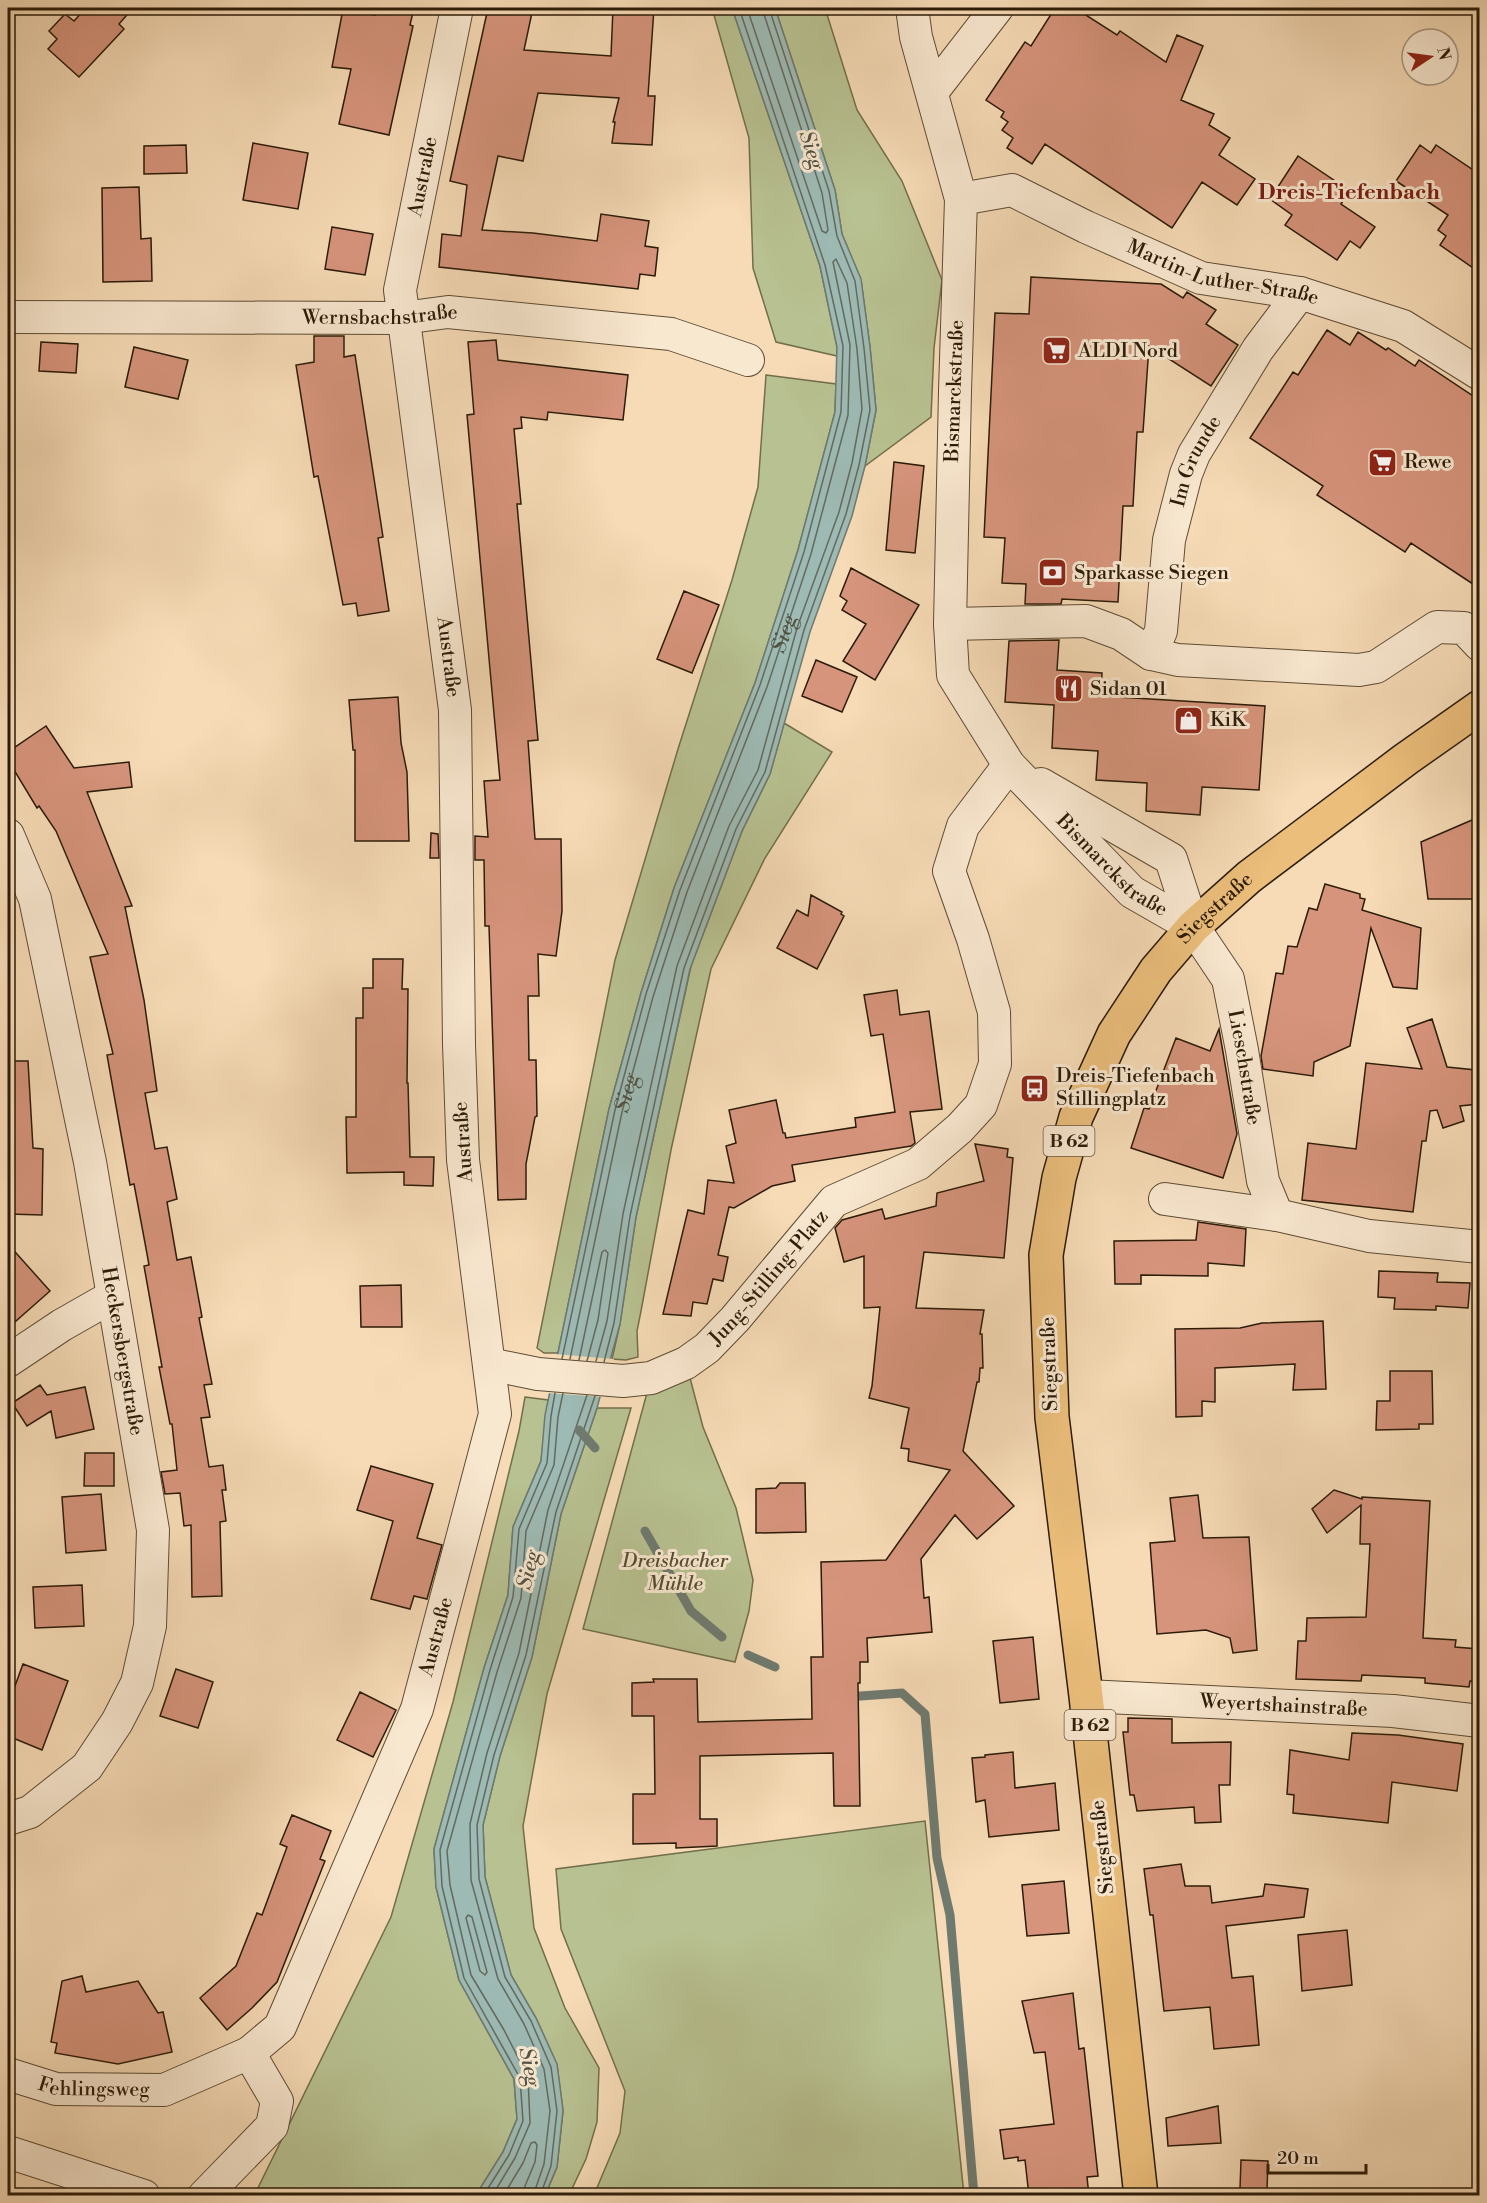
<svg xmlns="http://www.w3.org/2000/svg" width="1487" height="2203" viewBox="0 0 1487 2203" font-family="'Libre Bodoni',serif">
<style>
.green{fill:#b8c191;stroke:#726e4c;stroke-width:1.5}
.water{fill:#9dbab4;stroke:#6f7a6f;stroke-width:1.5}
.pier{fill:#f6dbb6}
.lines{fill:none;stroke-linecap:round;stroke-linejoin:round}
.shore{stroke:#646a5e;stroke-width:1.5}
.stream{stroke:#6f7a6f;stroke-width:9}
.building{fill:#d6947c;stroke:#2b1b08;stroke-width:1.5}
.street-casing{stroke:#5e4b34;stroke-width:34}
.primary-casing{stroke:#2b1b08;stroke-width:36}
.street{stroke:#f9e8d0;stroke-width:32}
.primary{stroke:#ebbe7b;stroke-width:33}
.labels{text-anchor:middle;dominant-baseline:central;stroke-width:6;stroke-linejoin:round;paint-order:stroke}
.shield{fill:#f9e8d0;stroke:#695844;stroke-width:1.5}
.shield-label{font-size:18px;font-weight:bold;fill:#2b1b08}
.street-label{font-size:20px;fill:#2b1b08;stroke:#f9e8d0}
.poi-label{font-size:20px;fill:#2b1b08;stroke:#f9e8d0;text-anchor:start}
.park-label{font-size:20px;font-style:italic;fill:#554d31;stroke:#f9e8d0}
.water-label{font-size:21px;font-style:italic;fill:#535344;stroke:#f9e8d0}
.quarter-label{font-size:22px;font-weight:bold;fill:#7a1f14;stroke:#f9e8d0}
</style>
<rect width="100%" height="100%" fill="#f6dbb6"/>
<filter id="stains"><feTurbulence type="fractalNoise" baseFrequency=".00333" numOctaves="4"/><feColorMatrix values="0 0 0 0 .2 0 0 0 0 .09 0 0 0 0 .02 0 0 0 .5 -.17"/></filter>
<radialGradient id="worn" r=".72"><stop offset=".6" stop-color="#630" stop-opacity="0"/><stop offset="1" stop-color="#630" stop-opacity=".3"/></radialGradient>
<path class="green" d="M712,8H732L820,266L837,347V356L776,342L753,268L749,138Z
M775,8H825L857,110L902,181L942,280L934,348L931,417L865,466L876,410L870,347L861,280L842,234L835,190Z
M766,375L836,384L835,412L798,550L755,683L674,888L641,993L609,1109L558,1353H544L537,1348L615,960L678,749L732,580L758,487Z
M784,723L832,752L765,858L711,969L671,1150L641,1311L637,1331L638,1357L626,1360L612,1359L620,1324L636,1217L691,966L742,831L770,774Z
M686,1363L703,1427L736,1508L753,1580L749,1611L735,1662L583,1629L651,1378Z
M525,1397L548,1400L541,1461L513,1527L508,1595L484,1668L434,1849L436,1887L459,1980L514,2079L517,2119L503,2152L476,2195L254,2196L391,1917L453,1702L519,1431Z
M597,1408H631L547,1694L523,1826L534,1928L565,2008L599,2068L597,2122L586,2159L569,2195L545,2196L557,2167L563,2111L557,2065L536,2018L511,1975L485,1877L483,1825L500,1756L532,1657L561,1514Z
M925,1821L964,2195H594L620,2133L625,2091L561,1929L556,1869Z"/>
<path class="water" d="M732,8H775L835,190L842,234L861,279L870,347L876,410L865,466L852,516L810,632L770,774L742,831L690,969L636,1217L620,1324L597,1408L561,1514L532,1657L500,1756L483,1825L485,1877L511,1975L536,2018L557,2064L563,2110L557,2167L545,2195H476L503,2152L517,2119L514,2079L459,1980L436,1887L434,1849L484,1668L508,1595L513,1527L541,1461L545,1415L609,1109L641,993L674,888L755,683L798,550L835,412L837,347L820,266Z"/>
<path class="pier" d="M554,1354L614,1359L604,1397L546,1393Z"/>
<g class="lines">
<g class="shore">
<path d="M747,8L822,231L826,233L828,230L822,193L762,8"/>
<path d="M562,1359L615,1110L646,994L680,890L760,685L804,552L841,412L843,346L825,265L739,8"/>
<path id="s1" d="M570,1359L622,1112L653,997L687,892L767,687L811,554L848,415L850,345L833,262L836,259L847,283L857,349L862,409L852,463L839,512L797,628L758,770L729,826L677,966L623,1214L607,1321L596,1361"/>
<path d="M579,1360L602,1252L605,1250L608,1253L598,1320L587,1361"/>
<path d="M604,1362L614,1323L630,1216L684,968L736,829L765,772L804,630L846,514L859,465L870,410L864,348L855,281L837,236L829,191L769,8"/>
<path d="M468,1915L472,1917L487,1972L485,1975L480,1971L466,1918Z"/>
<path d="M483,2196L509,2155L523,2121L520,2078L464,1978L442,1886L440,1850L490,1670L513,1597L519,1529L547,1463L551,1416L555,1393"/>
<path d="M492,2196L515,2158L530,2123L528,2077L504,2030L471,1975L450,1885L447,1851L497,1672L521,1598L526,1531L554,1465L558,1417L563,1393"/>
<path d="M503,2196L523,2163L531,2143L535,2142L537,2145L535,2162L525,2186L524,2196"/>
<path d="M533,2196L544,2164L550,2111L544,2069L524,2024L498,1979L471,1880L470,1824L487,1753L519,1653L548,1510L587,1395"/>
<path d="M540,2196L551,2166L557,2111L551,2067L531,2021L505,1977L479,1879L477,1825L494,1755L526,1655L556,1512L595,1396"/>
</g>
<path class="stream" d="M579,1430L595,1448
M645,1531L691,1611L722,1637
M748,1655L775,1667
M847,1697L902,1693L925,1714L937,1858L950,1915L974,2196"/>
</g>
<path class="building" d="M86,8H133L119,24L124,29L79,77L48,49L57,39L49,31L65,14L74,21Z
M376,8H414L410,25L413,26L389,135L339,124L351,69L332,67L343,9L375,15Z
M488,8H533L524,50L611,56L613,8H654L648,96H655L652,145L612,143L615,122H613L619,98L538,93L523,161L498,156L482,230L533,233L597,241L601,214L649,221L645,246L658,248L655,276L640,274L638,289L439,267L442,234L461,236L467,185L450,181Z
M1055,8H1075L1117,35L1120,31L1166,62L1177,35L1203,46L1181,100L1214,114L1209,125L1230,138L1219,155L1255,179L1237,205L1202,182L1172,228L1045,144L1032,164L1007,148L1013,138L1002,130L1008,122L1001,117L1004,112L986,100L1025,42L1031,46Z
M253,143L308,153L298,209L243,200Z
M186,145L187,173L144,174V146Z
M1420,145L1431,153L1436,145L1479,174V272L1440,245L1446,236L1438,230L1448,215L1396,181Z
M1298,156L1350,191L1341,204L1375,227L1360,248L1350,241L1337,260L1285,225L1292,215L1270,199Z
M139,187L141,239L151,238L152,281L103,282L102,188Z
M332,227L373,234L365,275L325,269Z
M1031,277L1161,284L1183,298L1187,292L1216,310L1206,324L1238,345L1211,386L1149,346L1143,432H1137L1133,506H1123L1118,602L1062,599L1061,604H1025L1026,584L1002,583L1005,538L984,537L995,313L1029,314Z
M1327,330L1350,345L1358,332L1386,350L1388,348L1415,366L1419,360L1479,400V588L1411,543L1405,552L1317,495L1323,486L1250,438L1293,372L1298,375Z
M314,336H344V357L355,355L383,537L378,538L389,611L358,616L356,603L343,605L318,476L314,477L296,365L314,362Z
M496,340L498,360L628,375L623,420L548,412L547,420L521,417L522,428L514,429L521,504H517L538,740L528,741L535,839H561L562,911L556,956L538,954L539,996H528L529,1060H536L537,1116L535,1117L526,1164V1199L498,1200L489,926H485L484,860H475V836L488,837L484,781L500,780L467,415L474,414L468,342Z
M41,342L78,344L76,373L39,371Z
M134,347L188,360L178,399L125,387Z
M894,462L924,466L915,553L886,550Z
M851,568L919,605L875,680L843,661L866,624L842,610L847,601L840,596Z
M684,591L719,605L692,673L657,659Z
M1059,640L1057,670L1102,673L1101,696L1265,706L1259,790L1202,787L1200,815L1146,811L1147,783L1096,780L1098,751L1052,748L1054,705L1005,702L1009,641Z
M816,660L857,677L842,712L802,696Z
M398,697L401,743L407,772L409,841H355V750H353L349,700Z
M46,726L74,768L129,762L132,787L87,792L132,906L125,907L144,1000L157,1091L145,1093L155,1149L167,1147L177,1199L167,1202L177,1260L191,1257L202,1317L199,1318L212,1384L204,1385L210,1417L201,1418L209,1467L223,1465L226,1490H222L226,1521L220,1522L222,1596L192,1597L191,1525L184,1526L180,1493L165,1494L161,1472L177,1470L172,1424H170L159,1367H162L144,1266L149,1265L145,1243L134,1184L130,1185L107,1055L113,1054L90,957L108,954L56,831L39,806L37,808L8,760V752Z
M1479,817V899H1428L1421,842Z
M431,833L438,834L439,858H430Z
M1325,884L1360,894V898L1365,899L1362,910L1421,928L1417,989L1393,987L1371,928L1350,1046L1314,1062L1313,1076L1263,1069L1261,1056L1276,973L1283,974L1288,946L1297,947L1309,908L1317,910Z
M811,895L842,912L841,914L844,916L817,969L777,948L797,910L808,916Z
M373,959H403L402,989H408L407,1083H408L410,1157H434L433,1186L404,1185V1172L347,1173L346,1117H356V1018H363V988H373Z
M897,990L900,1015L929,1011L942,1109L910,1112L915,1143L911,1146L792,1165L795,1181L772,1186L734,1208L729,1207L718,1255L728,1257L723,1281L713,1279L707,1304L693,1302L691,1316L663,1314L688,1210L704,1214L708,1180L734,1183L726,1146L736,1143L729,1110L776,1100L783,1133H785L786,1138L856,1127L855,1118L895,1112L883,1034L871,1036L864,995Z
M1432,1019L1447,1067L1476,1070L1479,1104L1460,1106L1464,1121L1443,1128L1437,1110L1430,1111L1426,1141H1422L1413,1212L1302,1200L1308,1143L1356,1149L1366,1063L1422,1069L1407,1028Z
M1219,1029L1237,1134L1223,1178L1131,1148L1144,1108L1149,1109L1176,1038L1210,1051Z
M8,1061H28L33,1148L43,1149L42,1215L8,1214Z
M975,1144L1008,1149L1007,1157L1013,1158L1004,1258L924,1252L916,1308L984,1310L980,1334H982L983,1368H980L979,1382H977L963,1451L1014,1506L977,1539L955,1515L921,1559L924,1598L929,1597L932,1632L867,1638L868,1662H860V1683H858L860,1806H834L833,1753L700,1756V1819H717V1846L676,1848V1843L633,1844V1794H655L654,1716H632V1683L654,1682L653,1679H697L698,1722L812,1719L811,1657H823L821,1562L886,1560L950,1470L908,1461L909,1449L901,1448L909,1408L869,1398L872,1386L880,1307L864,1308V1256L844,1262L835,1228L842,1220L882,1209L885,1219L936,1206L937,1193L984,1181Z
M1198,1222L1246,1229L1244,1266L1208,1263V1276L1141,1275V1284H1115L1114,1241L1196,1240Z
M8,1244L50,1291L8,1328Z
M1379,1271L1438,1273L1437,1282L1470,1283L1468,1308L1436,1306V1310L1394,1309L1395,1298L1378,1297Z
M401,1285L402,1327H361L360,1286Z
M1323,1321L1326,1389L1293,1390L1295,1364L1215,1368V1402L1202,1401V1416L1176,1417L1175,1329L1240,1328L1262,1323Z
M1390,1371H1432L1433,1424H1419V1429L1376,1430L1377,1401H1390Z
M40,1385L47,1395L85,1387L94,1429L56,1438L51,1411L27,1426L12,1403Z
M85,1453H114V1486H84Z
M371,1466L433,1484L417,1538L442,1545L427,1599L414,1596L410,1609L371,1599L393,1521L357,1510Z
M780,1483H805L806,1532L756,1533V1489L776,1488Z
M1334,1490L1362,1499V1497L1430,1501L1423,1638L1456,1640L1455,1647L1479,1649V1682L1470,1681L1469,1687L1425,1683V1678L1362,1675L1361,1681L1296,1679L1298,1641H1306L1307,1618L1366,1617L1370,1544H1360L1361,1505L1327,1533L1312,1509Z
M101,1494L106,1550L66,1553L62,1497Z
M1198,1495L1203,1538L1249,1537L1257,1650L1233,1653L1230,1638L1206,1630L1157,1634L1150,1543L1175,1541L1170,1498Z
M82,1585L84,1626L35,1628L33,1587Z
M1033,1637L1039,1699L1000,1703L993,1641Z
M23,1664L68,1681L42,1750L8,1736V1705Z
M176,1669L213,1682L198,1728L160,1716Z
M360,1692L396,1710L373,1757L337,1740Z
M1128,1718L1172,1719V1743L1231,1742L1230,1785H1219L1221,1822L1195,1823L1194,1807L1137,1811L1134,1795H1130L1123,1732H1128Z
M1352,1733L1398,1735L1463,1744L1457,1791L1392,1782L1388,1823L1293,1813L1294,1795L1287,1794L1290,1750L1349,1760Z
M1013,1752L1015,1788L1055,1783L1059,1830L989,1837L985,1800L976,1802L972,1758L985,1757V1755Z
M292,1815L331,1831L320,1859L325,1861L277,1982L252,2008L227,2030L200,1998L236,1966L257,1913L262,1915L287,1847L280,1844Z
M1181,1864L1185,1886H1210L1212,1903L1263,1896L1265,1884L1308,1889L1304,1917L1226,1926L1232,1978L1253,1976L1259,2045L1214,2049L1210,2007L1164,2011L1153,1915H1150L1144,1869Z
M1064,1881L1069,1933L1027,1936L1022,1885Z
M1347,1930L1352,1985L1302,1991L1298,1935Z
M82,1976L86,1992L138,1981L158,2013L163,2012L172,2052L118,2064L55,2053L57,2043L51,2042L62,1981Z
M1073,1993L1079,2049L1084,2048L1098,2176L1087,2177L1089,2196H1029L1025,2160L1018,2161V2157L1004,2159L1000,2130L1054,2124L1045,2052L1034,2053L1022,2001Z
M1218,2106L1221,2143L1168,2146L1166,2118Z
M1241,2160L1268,2161L1267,2190L1240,2189Z"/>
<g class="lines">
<defs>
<g id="street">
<path id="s2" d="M912,8L916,37L961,199L955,391L950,624L953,675L1009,765L1132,892L1193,927"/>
<path d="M932,92L997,8"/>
<path id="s3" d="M961,199L1012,190L1086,227L1201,278L1300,293L1403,326L1480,374"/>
<path id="s4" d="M8,317L403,318L448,312L671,334L748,360"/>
<path d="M950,624L1086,621L1121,634L1151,654L1178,660L1359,670L1376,667L1437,627L1464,628L1480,645"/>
<path id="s5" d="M1151,654L1161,631L1169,540L1186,474L1194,454L1258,349L1300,293"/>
<path id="s6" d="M1041,784L1171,859L1193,927L1228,979L1242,1050L1263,1181L1277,1215"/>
<path id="s7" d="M8,835L35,899L90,1162L153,1530L150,1626L137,1683L117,1722L87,1767L30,1812L8,1819"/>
<path d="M1165,1199L1277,1215L1369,1236L1480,1247"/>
<path d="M8,1361L62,1325L113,1296"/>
<path id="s8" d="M489,1364L538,1374L623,1381L651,1378L686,1363L707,1348L735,1319L834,1201L918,1164L960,1128L981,1105L995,1064L994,1012L973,939L949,871L963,826L1009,765"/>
<path id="s9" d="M1086,1696L1393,1711L1480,1721"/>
<path id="s10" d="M8,2074L56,2089L164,2090L249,2053"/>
<path d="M8,2152L144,2196"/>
<path id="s11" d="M204,2196L272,2126L277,2101L249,2053L280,2027L417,1709L495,1414L463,1160L459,1044L455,710L400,290L457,8"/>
</g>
<g id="primary">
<path id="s12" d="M1141,2196L1086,1696L1052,1417L1046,1255L1059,1178L1076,1117L1114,1034L1156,970L1193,927L1249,877L1406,759L1480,707"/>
</g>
</defs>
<use href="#street" class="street-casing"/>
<use href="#primary" class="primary-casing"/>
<use href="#street" class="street"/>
<use href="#primary" class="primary"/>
</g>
<defs>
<symbol id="supermarket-square" viewBox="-11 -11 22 22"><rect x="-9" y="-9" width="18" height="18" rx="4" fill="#8f2418" stroke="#f9e8d0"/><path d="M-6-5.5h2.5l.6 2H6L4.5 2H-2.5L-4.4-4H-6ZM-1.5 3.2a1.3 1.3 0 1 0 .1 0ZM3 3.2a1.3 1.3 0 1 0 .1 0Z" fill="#fff"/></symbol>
<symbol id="bank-square" viewBox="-11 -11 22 22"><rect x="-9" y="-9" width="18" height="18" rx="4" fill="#8f2418" stroke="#f9e8d0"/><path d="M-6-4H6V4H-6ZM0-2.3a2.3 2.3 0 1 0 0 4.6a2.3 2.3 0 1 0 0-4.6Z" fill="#fff"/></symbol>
<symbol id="restaurant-square" viewBox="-11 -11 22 22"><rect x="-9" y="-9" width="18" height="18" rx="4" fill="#8f2418" stroke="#f9e8d0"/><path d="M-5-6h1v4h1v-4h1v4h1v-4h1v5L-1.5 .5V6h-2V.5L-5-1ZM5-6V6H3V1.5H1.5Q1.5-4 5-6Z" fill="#fff"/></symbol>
<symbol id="shop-square" viewBox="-11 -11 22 22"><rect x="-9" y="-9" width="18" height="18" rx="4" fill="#8f2418" stroke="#f9e8d0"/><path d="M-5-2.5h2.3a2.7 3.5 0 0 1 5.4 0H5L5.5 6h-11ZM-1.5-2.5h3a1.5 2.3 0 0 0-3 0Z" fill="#fff"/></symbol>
<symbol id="bus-square" viewBox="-11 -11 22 22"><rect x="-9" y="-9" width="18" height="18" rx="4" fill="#8f2418" stroke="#f9e8d0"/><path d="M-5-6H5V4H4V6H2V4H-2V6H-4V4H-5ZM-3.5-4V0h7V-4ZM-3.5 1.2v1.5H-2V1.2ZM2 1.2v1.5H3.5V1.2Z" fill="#fff"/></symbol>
</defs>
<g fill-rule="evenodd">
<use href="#supermarket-square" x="1040" y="334" width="33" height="33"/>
<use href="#supermarket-square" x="1366" y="446" width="33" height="33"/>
<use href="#bank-square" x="1036" y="556" width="33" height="33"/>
<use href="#restaurant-square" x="1052" y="672" width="33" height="33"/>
<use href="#shop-square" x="1172" y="704" width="33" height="33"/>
<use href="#bus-square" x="1018" y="1072" width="33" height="33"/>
</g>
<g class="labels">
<g class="shield">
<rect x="1043.5" y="1126" width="51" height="30" rx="4.5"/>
<rect x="1064.5" y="1710" width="51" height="30" rx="4.5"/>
</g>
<g class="shield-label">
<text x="1069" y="1141">B 62</text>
<text x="1090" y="1725">B 62</text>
</g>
<g class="street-label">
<text stroke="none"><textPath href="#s11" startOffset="2116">Austraße</textPath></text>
<text stroke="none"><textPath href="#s3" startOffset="280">Martin-Luther-Straße</textPath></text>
<text stroke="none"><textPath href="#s4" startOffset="372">Wernsbachstraße</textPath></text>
<text transform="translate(955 391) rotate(-88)">Bismarckstraße</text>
<text stroke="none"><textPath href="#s5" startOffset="200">Im Grunde</textPath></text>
<text transform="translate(448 657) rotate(83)">Austraße</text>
<text stroke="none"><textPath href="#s2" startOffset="924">Bismarckstraße</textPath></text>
<text stroke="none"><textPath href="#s12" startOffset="1341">Siegstraße</textPath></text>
<text stroke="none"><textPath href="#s6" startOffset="374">Lieschstraße</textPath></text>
<text transform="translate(464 1142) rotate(-94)">Austraße</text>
<text stroke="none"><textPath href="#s8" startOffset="321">Jung-Stilling-Platz</textPath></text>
<text stroke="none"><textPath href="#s7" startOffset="530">Heckersbergstraße</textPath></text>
<text transform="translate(1050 1364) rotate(-92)">Siegstraße</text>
<text stroke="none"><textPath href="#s11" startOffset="640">Austraße</textPath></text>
<text stroke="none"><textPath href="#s9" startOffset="198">Weyertshainstraße</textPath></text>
<text transform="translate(1103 1847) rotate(-96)">Siegstraße</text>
<text stroke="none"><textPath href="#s10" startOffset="88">Fehlingsweg</textPath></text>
</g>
<g class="poi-label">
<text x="1078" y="351">ALDI Nord</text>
<text x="1404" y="462">Rewe</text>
<text x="1074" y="573">Sparkasse Siegen</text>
<text x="1090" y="689">Sidan 01</text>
<text x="1210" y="720">KiK</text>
<text x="1056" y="1076">Dreis-Tiefenbach<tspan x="1056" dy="23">Stillingplatz</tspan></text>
</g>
<g class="park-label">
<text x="675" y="1561">Dreisbacher<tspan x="675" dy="23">Mühle</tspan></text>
</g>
<g class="water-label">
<text transform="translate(811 150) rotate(72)">Sieg</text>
<text stroke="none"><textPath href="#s1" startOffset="758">Sieg</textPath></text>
<text stroke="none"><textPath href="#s1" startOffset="272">Sieg</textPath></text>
<text transform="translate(529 1570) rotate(-76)">Sieg</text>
<text transform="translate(529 2067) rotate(79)">Sieg</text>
</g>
<g class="quarter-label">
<text x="1349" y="192">Dreis-Tiefenbach</text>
</g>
</g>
<rect width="1487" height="2203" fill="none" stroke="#f6dbb6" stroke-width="30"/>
<rect x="9" y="9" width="1469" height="2185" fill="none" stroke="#2b1b08" stroke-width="3"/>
<rect x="15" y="15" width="1457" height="2173" fill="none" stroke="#2b1b08" stroke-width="1.5"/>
<g transform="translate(1430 57) rotate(77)"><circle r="28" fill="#f9e8d0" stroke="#a79680" stroke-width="1.5"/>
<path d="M0-4.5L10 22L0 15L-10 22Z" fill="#8f2418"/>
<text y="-9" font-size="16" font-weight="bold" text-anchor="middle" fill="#2b1b08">N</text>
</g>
<path d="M1268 2164v9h98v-9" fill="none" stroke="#2b1b08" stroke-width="3"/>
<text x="1277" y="2164" font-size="18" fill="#2b1b08" stroke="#f9e8d0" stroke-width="4.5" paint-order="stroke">20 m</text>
<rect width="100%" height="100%" filter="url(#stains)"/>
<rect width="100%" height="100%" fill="url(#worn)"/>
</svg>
